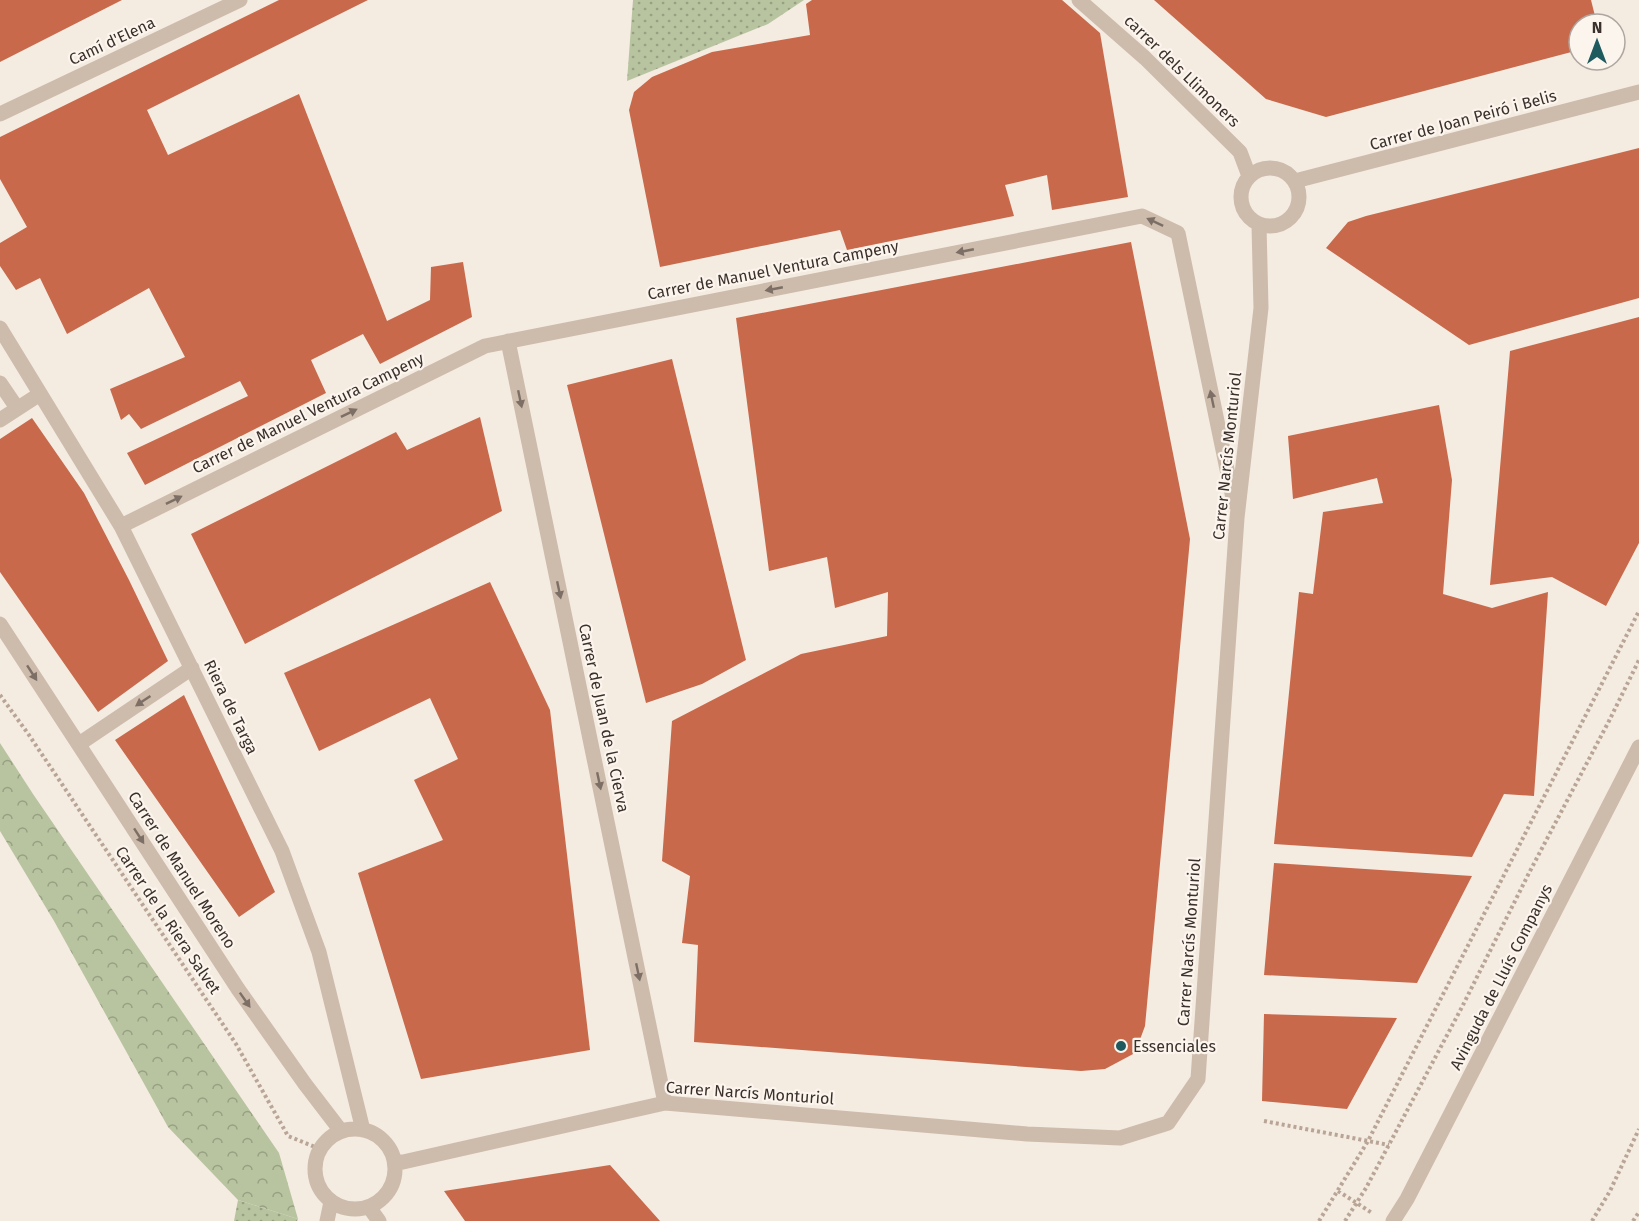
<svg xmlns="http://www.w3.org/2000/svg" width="1639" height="1221" viewBox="0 0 1639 1221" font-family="'Fira Sans',sans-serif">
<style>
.grass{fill:url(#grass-dots)}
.forest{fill:url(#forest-crowns)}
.building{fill:#c8694b}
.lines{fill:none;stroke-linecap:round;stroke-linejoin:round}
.path{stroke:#b9a596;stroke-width:4;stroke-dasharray:3 3;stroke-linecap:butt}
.minor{stroke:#cdbbac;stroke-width:15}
.oneway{fill:#7d6f65}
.poi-dot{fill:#1f5a5e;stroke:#fbf5ee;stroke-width:2}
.labels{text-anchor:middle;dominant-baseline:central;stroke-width:4.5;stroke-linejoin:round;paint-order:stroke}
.street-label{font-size:16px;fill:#3b302b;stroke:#fbf5ee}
.poi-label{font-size:16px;fill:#3b302b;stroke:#fbf5ee;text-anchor:start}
</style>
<defs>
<pattern id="grass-dots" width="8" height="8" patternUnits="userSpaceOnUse" patternTransform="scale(1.5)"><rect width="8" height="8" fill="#b8c4a0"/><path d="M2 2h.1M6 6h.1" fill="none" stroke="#97a083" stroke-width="1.8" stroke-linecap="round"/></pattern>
<pattern id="forest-crowns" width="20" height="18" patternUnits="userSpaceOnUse" patternTransform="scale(1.5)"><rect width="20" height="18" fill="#b8c4a0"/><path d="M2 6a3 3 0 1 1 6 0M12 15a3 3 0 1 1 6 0" fill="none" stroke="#97a083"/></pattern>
</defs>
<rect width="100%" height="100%" fill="#f4ebe1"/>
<path class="grass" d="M633,0H804L768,24L627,81Z
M238,1200L298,1219L297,1221H234Z"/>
<path class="forest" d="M0,743L33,794L279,1153L298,1219L238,1200L168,1127L54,921L0,831Z"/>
<path class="building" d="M0,0H122L0,62Z
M279,0H368L147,110L168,155L299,94L387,321L430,300L431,267L463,262L472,317L380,364L363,334L311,360L326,393L145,485L127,453L248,396L240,381L141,429L129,414L121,420L110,389L185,357L149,288L67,334L40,278L16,290L0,266V243L27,227L0,179V137Z
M812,0H1062L1100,33L1128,197L1052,210L1047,175L1005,185L1014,216L847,250L840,230L660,267L629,110L634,92L652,77L712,52L810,35L806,4Z
M1154,0H1591L1597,24H1579V50L1326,117L1266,99Z
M1639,148V298L1469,345L1326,248L1348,222L1366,216Z
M1131,242L1190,539L1145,1026L1135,1053L1105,1069L1081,1071L694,1042L698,945L682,943L690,876L662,861L672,721L801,654L887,636L888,592L835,608L827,557L769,571L736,318Z
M1639,317V543L1606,606L1552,577L1490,585L1510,351Z
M672,359L746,660L702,684L646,703L567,385Z
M1439,405L1452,480L1443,594L1492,608L1548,592L1534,796L1504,794L1472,857L1274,844L1299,592L1313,594L1323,512L1383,503L1377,478L1293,499L1288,436Z
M480,417L502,511L245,644L191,534L396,432L407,450Z
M32,418L84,493L129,580L168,661L98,712L0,572V439Z
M490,582L550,710L590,1050L421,1079L358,873L443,840L414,780L458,759L430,698L319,751L284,673Z
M184,695L275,892L239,917L115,740Z
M1274,863L1472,876L1417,983L1264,975Z
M1264,1014L1397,1018L1347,1109L1262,1101Z
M610,1165L660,1221H465L444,1191Z"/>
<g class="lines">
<path class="path" d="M0,695L29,735L236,1044L288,1136L320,1149
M1264,1121L1389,1145
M1338,1191L1372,1213
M1319,1221L1368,1141L1639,611
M1345,1221L1366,1188L1462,1007L1529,873L1609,721L1639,660
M1592,1221L1610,1191L1639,1129
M1633,1221L1639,1212"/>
<path class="minor" d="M1079,0L1145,58L1240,152L1249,176
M0,114L240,0
M1241 197a29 29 0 1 1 58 0a29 29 0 1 1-58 0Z
M1295,181L1639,92
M0,328L121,526L282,851L319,952L363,1130
M508,341L665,1103
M0,383L17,408
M0,420L40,394
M121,526L485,346L1142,216L1178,233L1234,503
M0,624L238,989L305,1084L341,1131
M79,744L192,668
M315 1169a40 40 0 1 1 80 0a40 40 0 1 1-80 0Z
M395,1162H403L665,1103L1027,1134L1120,1138L1168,1123L1198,1079L1237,518L1261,308L1259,225
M369,1207L379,1221
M327,1221L331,1202
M1393,1221L1407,1199L1639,747"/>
</g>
<defs><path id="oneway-solid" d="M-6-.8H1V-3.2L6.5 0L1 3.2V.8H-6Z" transform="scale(1.5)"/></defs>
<g class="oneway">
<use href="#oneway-solid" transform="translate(1155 222) rotate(-155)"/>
<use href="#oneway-solid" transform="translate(965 251) rotate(169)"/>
<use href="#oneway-solid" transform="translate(774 289) rotate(169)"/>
<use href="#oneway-solid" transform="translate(520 399) rotate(78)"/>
<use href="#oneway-solid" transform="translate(1212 399) rotate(-102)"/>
<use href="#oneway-solid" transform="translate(349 413) rotate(-26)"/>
<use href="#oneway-solid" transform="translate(174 500) rotate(-26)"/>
<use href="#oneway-solid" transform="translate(559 590) rotate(78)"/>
<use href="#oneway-solid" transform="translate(32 673) rotate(57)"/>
<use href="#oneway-solid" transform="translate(143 701) rotate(146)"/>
<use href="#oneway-solid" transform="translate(599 781) rotate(78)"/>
<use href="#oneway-solid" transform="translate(139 836) rotate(57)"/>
<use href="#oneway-solid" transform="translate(638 972) rotate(78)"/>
<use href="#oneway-solid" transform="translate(245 1000) rotate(55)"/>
</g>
<circle class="poi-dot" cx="1121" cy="1046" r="6"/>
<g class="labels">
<g class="street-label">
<text transform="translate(112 41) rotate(-25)">Camí d'Elena</text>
<text transform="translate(1182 71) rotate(44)">carrer dels Llimoners</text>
<text transform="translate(1463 120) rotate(-15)">Carrer de Joan Peiró i Belis</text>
<text transform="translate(773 270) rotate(-11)">Carrer de Manuel Ventura Campeny</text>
<text transform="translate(308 413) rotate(-26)">Carrer de Manuel Ventura Campeny</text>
<text transform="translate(1227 456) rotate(-84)">Carrer Narcís Monturiol</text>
<text transform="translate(231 707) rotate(64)">Riera de Targa</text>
<text transform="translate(604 718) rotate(78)">Carrer de Juan de la Cierva</text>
<text transform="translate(182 870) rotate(57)">Carrer de Manuel Moreno</text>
<text transform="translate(168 920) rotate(56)">Carrer de la Riera Salvet</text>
<text transform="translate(1189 942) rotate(-86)">Carrer Narcís Monturiol</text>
<text transform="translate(1501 977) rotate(-63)">Avinguda de Lluís Companys</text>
<text transform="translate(750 1093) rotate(4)">Carrer Narcís Monturiol</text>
</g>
<g class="poi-label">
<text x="1133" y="1046">Essenciales</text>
</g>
</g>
<g transform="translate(1597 42)"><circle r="28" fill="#fbf5ee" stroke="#aea6a0" stroke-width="1.5"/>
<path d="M0-4.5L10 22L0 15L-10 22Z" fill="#1f5a5e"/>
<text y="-9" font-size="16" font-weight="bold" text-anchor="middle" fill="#3b302b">N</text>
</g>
</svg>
